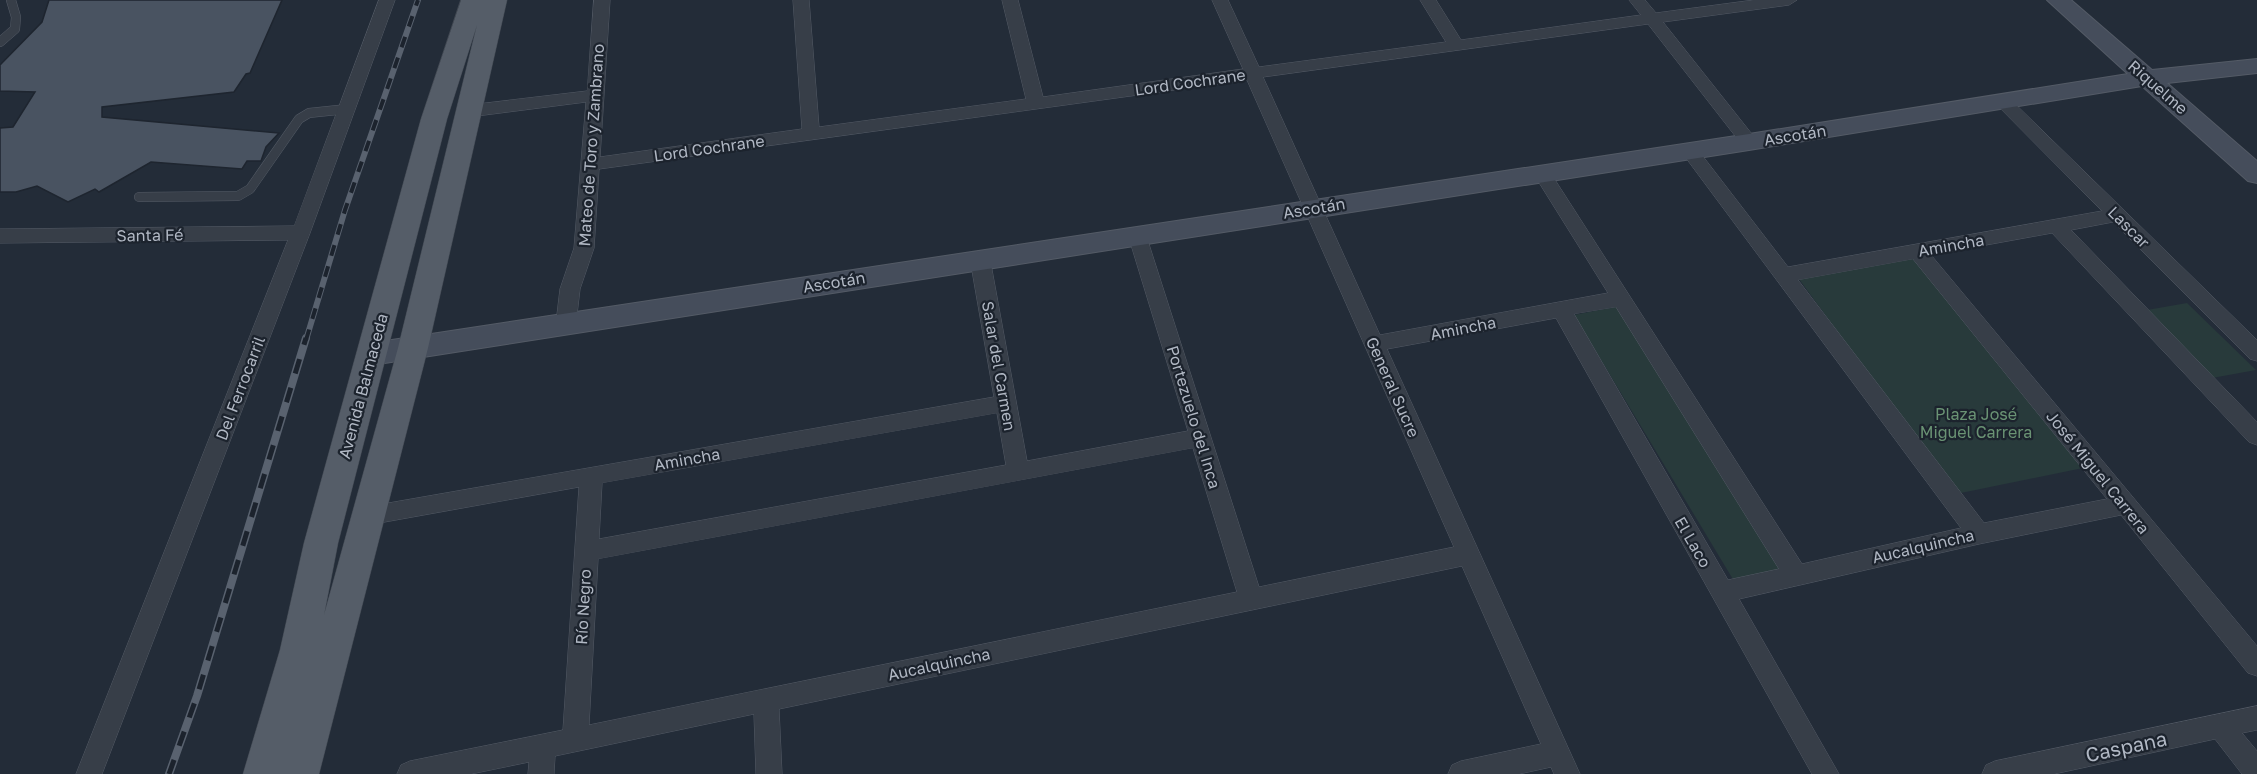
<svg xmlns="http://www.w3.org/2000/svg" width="2257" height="774" viewBox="0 0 2257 774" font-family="'Golos Text',sans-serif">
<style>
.green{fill:#283a3b}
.building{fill:#495361;stroke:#1e252f;stroke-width:1.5}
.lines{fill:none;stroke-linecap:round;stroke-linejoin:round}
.lane-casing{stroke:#545b66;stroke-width:10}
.street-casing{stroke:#545b66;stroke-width:1}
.secondary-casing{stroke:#545b66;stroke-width:2}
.primary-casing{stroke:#404751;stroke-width:1}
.lane{stroke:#373e48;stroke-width:9}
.street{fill:#373e48;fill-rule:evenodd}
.secondary{fill:#454d5b;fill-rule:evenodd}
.primary{fill:#555d68;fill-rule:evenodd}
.rail-far1-casing{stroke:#59626f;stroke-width:6}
.rail-casing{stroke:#59626f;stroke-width:8}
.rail-far1{stroke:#1c232d;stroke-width:4;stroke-dasharray:11;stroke-linecap:butt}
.rail{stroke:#1c232d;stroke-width:5;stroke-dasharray:15;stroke-linecap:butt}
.labels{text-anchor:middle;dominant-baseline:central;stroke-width:4.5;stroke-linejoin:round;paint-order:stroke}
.street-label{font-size:16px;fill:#b1b8c4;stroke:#1c232d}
.park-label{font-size:16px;fill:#6a9374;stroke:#1c232d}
.near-street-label{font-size:20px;fill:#b1b8c4;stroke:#1c232d}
</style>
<rect width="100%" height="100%" fill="#232c38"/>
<path class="green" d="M1918,258L2083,468L1956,494L1799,279Z
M2187,303L2256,370L2212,378L2147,310Z
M1620,306L1782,570L1734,581L1574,315Z"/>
<path class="building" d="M49,0H282L250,73L246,74L234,92L102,107V117L279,133L266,147L261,161H247L242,169L151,162L99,192L95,189L68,202L37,186L16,192H0V128L13,127L35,92L0,91V65L42,22Z"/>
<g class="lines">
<defs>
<path id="lane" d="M0,42L15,29L16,17L11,0
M139,197L238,196L250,189L299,119L309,113L347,109"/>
<path id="street" d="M379,0H395L310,233L102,774H76L288,240L0,243V229L294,226Z
M594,0H610L600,157L802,129L793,0H809L819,127L1026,99L1002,0H1018L1043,97L1243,69L1212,0H1228L1259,67L1446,42L1420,0H1436L1461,40L1641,15L1629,0H1645L1656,13L1754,0H1797L1789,5L1663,22L1755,138L1758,142L1755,146H1743L1648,24L1263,77L1380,335L1608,293L1533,173L1536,169L1542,167L1548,169L1802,564L1961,528L1680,150L1683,146H1695L1788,267L2102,211L1993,101L1996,97H2008L2257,340V361L2250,359L2113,222L2071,230L2257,422V445L2249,442L2052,233L1931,255L2257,646V676L2248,673L2121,515L1979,544L1739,599L1839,774H1812L1556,318L1387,349L1580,774H1554L1551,767L1519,774H1448L1452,765L1461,761L1541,744L1462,566L779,709L782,774H756L754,714L555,756L554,774H528L529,762L471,774H397L401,765L410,761L563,730L579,487L368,525L360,522L357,515L360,508L994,397L970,259L973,254L980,252L987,254L990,259L1027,461L1188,431L1128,235L1130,230L1137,228L1144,230L1146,235L1259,587L1454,547L1247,80L599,169L594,248L580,289L576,323L573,328L566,331L559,328L556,323L560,289L574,248L586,102L469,117L463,115L460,111L463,107L469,105L587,91ZM1913,259L2107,499L1984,523L1798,280ZM1616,307L1779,569L1728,580L1574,314ZM997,413L1006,465L599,539L602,483ZM1193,448L1237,592L589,725L598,559Z
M2257,706V730L2242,733L2257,751V774H2242L2215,739L2054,774H1982L1986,765L1995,761Z"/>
<path id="secondary" d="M2047,0H2071L2152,70L2257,59V73L2167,83L2257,161V183L2248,181L2142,86L1749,150L372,365L362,362L358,354L362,346L372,343L1749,134L2128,74Z"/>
<path id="primary" d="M461,0H507L428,348L319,774H243L280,650L304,543L421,119ZM477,25L398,348L324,615L338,543L447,119Z"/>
</defs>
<use href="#lane" class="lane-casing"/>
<use href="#street" class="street-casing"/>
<use href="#secondary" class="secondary-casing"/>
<use href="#primary" class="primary-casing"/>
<use href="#lane" class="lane"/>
<use href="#street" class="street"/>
<use href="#secondary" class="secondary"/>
<use href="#primary" class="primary"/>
<defs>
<path id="rail-far1" d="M306,340L345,210L418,0"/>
<path id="rail" d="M169,774L197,696L306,338"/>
</defs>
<use href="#rail-far1" class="rail-far1-casing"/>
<use href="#rail" class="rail-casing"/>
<use href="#rail-far1" class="rail-far1"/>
<use href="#rail" class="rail"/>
</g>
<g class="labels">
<g class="street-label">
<text transform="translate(1190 82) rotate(-8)">Lord Cochrane</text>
<text transform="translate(2158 87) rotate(41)">Riquelme</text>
<text transform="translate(1795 135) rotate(-9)">Ascotán</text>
<text transform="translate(591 145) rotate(-86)">Mateo de Toro y Zambrano</text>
<text transform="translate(709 148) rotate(-8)">Lord Cochrane</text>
<text transform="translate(1314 208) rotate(-9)">Ascotán</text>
<text transform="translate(2129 227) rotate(45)">Lascar</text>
<text transform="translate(150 235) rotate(-1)">Santa Fé</text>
<text transform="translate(1951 245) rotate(-10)">Amincha</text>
<text transform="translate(834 282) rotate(-9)">Ascotán</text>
<text transform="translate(1463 328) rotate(-11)">Amincha</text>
<text transform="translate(999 366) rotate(80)">Salar del Carmen</text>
<text transform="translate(363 386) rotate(-75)">Avenida Balmaceda</text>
<text transform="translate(1393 387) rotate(66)">General Sucre</text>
<text transform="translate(240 388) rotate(-69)">Del Ferrocarril</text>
<text transform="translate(1194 417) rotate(73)">Portezuelo del Inca</text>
<text transform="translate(687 459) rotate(-10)">Amincha</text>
<text transform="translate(2098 472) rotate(51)">José Miguel Carrera</text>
<text transform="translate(1693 542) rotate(60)">El Laco</text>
<text transform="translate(1923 546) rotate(-13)">Aucalquincha</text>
<text transform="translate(583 607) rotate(-87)">Río Negro</text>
<text transform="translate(939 664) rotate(-12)">Aucalquincha</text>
</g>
<g class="park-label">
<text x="1976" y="414">Plaza José<tspan x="1976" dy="18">Miguel Carrera</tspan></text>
</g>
<g class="near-street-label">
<text transform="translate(2126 746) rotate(-12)">Caspana</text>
</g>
</g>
</svg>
